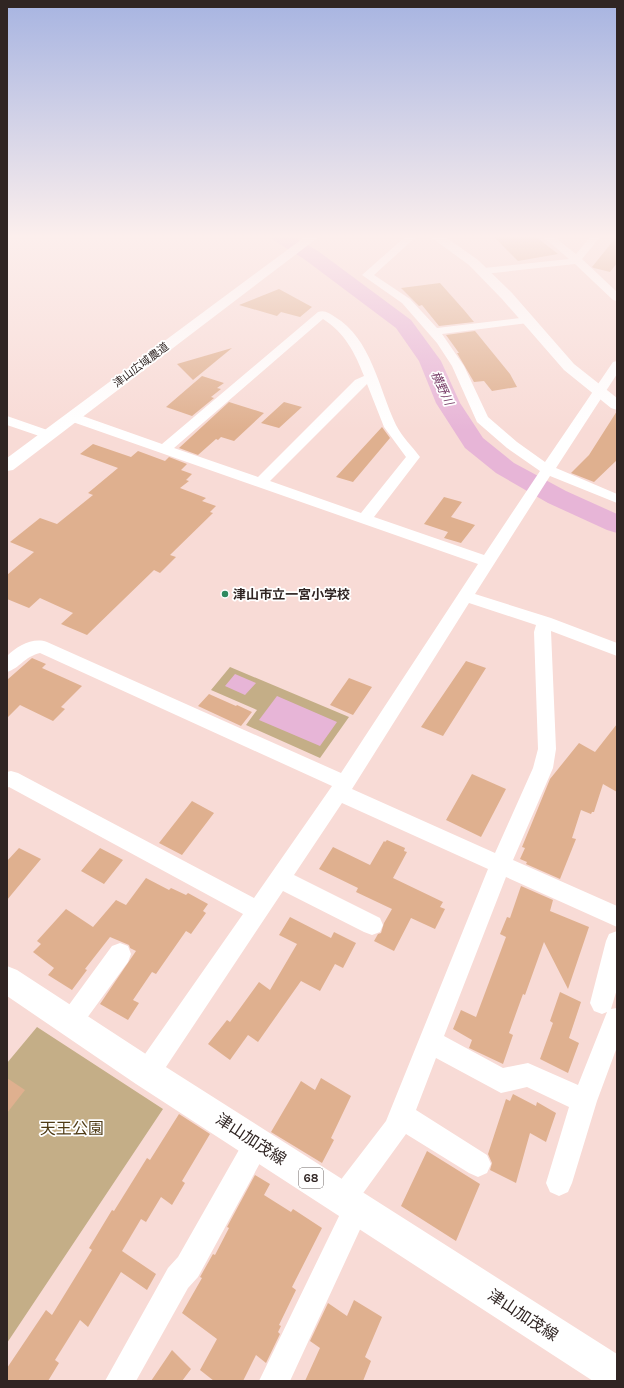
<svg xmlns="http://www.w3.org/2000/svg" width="624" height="1388" viewBox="0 0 624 1388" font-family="Karla,'Noto Sans JP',sans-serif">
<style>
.green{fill:#c4ae87}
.water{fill:#e7b5d7}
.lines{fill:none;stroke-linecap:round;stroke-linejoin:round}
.river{fill:#e7b5d7;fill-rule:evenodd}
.building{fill:#dfb08f}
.street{fill:#fff;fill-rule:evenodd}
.secondary{fill:#fff;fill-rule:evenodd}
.primary{fill:#fff;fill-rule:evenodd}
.poi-dot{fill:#2e895f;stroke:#fff;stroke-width:1.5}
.labels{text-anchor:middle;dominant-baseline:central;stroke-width:3.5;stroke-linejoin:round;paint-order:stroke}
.far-street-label{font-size:11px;fill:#302523;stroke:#fff}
.far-water-label{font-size:12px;font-style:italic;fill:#753a65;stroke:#fff}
.shield{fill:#fff;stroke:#6e6665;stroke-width:1}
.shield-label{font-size:12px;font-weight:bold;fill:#302523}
.poi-label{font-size:13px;font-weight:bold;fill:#302523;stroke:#fff;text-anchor:start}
.near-park-label{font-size:16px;fill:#4f3b15;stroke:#fff}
.near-street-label{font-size:16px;fill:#302523;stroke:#fff}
</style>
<rect width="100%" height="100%" fill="#f8dbd6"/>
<path class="green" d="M230,667L349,717L320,758L246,725L257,710L211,690Z
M37,1027L163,1109L7,1343V1063Z"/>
<path class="water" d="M235,674L256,683L245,695L225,686Z
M277,696L337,722L320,746L259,720Z"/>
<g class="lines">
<path class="river" d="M270,236H292L318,251L411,320L441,361L460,403L483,438L514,463L566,491L617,514V533L607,530L548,503L496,473L465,448L436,403L419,361L396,328L304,259L273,240Z"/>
</g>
<path class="building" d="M493,236H535L558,254L518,261Z
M617,236V263L610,272L594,268L592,267Z
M440,283L464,310L474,322L439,326L422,305L419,306L401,288Z
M279,289L312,307L300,317L281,312L277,316L239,305Z
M475,331L510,374L517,387L492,391L484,381L474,382L457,353H459L446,335Z
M232,348L193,380L177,364Z
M202,376L224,383L217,388L221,389L211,397L214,398L192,416L166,407Z
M229,402L264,413L234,441L221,437L218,440L216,439L198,455L179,448Z
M284,402L302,407L279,428L261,423Z
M617,411V460L594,482L571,473L589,455Z
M382,427L390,438L353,482L336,477Z
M93,444L131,457L138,451L165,461L169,457L187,464L181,470L192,474L186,480L189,481L180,488L206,498L202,501L216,506L210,512L213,513L170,555L176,557L160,573L154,570L87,635L61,624L73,613L40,598L29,608L7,599V575L34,552L10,542L40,518L57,524L93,495L88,493L118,468L80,454Z
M444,497L462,502L451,517L475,525L461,543L444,538L448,532L424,524Z
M32,658L46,664L42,668L82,686L61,707L65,709L53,721L20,705L7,718V680Z
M466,661L486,668L443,736L421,727Z
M349,678L372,687L353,715L330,705Z
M209,694L236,706L237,705L252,712L241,726L198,706Z
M617,724V792L603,784L594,812H592L591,814L581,810L572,838L576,839L560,879L526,864L527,862L520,859L525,848L522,847L550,779L579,743L595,752Z
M472,774L506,789L481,837L446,820Z
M192,801L214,813L182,855L159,843Z
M387,840L405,848L404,851L407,852L393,878L443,902L440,907L445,909L435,929L411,918L394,951L374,941L378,934L381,933L384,923L392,909L356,892L358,888L319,869L333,847L370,865L384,841L385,842Z
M19,848L41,859L7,900V861Z
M100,848L123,860L104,884L81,871Z
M146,878L169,890L171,888L186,895L188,893L208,904L203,911L206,913L191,934L186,931L156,974L152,972L133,1000L139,1003L128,1020L100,1004L136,951L130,948L129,945L110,937L85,969L87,970L72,990L48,975L54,968L33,952L41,944L37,941L66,909L93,927L116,900L126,905Z
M521,886L553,900L550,911L589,927L568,989L544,942L525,995L523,994L509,1033L513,1035L503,1064L469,1048L472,1040L453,1029L461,1010L476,1017L506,937L500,934L507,917L510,918Z
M290,917L331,938L334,932L356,943L343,968L335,964L320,991L301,981L258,1042L248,1035L230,1060L208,1044L227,1020L230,1022L259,982L270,990L297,944L279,935Z
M560,992L581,1002L569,1038L579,1043L568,1073L540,1059L553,1023L550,1021Z
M7,1078L25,1090L7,1113Z
M321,1078L351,1096L331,1138L334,1140L322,1163L271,1132L301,1081L315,1090Z
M513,1094L536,1106L537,1102L556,1113L546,1142L530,1133L516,1183L490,1170L492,1163L488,1154L506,1099L510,1101Z
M179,1114L210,1134L182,1181L185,1183L172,1205L161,1197L146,1222L141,1219L122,1251L156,1274L147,1290L121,1272L88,1327L80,1320L55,1360L59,1363L48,1381H7V1368L46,1310L52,1315L92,1250L89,1248L112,1210L114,1211L147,1158L150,1160Z
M427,1151L480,1184L456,1241L401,1206Z
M255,1175L270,1184L264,1195L291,1212L293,1209L322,1228L292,1287L296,1290L279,1325L281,1326L278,1332L280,1334L266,1363L256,1355L243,1381H214L200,1370L217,1339L182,1313L202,1278L200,1277L213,1254L215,1255L229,1228L227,1227Z
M354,1300L382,1317L365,1357L371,1361L363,1381H305L320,1348L310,1341L328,1303L347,1316Z
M172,1350L191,1369L182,1381H151Z"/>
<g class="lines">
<path class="street" d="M406,236H417L374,275L410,299L437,328L528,317L534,320L528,323L442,334L464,366L488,417L517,442L545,462L613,362L617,361V374L556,468L617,494V503L550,476L475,594L551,618L617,643V656L551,631L556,749L553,768L513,860L617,906V927L506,877L444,1036L503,1068L528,1063L578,1085L607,1012L602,1014L594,1011L590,1003L606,941L609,934L617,931V989L611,1009L617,1008V1047L597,1101L572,1183L568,1192L559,1196L550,1192L546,1183L569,1107L527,1087L501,1093L436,1058L416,1110L487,1155L491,1164L487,1173L478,1177L469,1173L406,1134L361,1196L367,1198L370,1208L290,1381H259L341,1212L333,1208L329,1199L333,1190L386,1121L488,869L342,803L294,875L380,918L383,925L380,932L372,935L364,932L283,891L156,1082L147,1085L138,1082L135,1073L138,1064L243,914L9,787L7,788V772L11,771L18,773L254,898L332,786L40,653C24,657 20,668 7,672V656C17,646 33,637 47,642L341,773L478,564L67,420L65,417L67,414H77L162,444L318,312C325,310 329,313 335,317C371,338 379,389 396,425C402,437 412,446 420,457L374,517L484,555L540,471L507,448L477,422L452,366L437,343L402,303L362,275ZM323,319C345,333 355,353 364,376L355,380L258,477L174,448ZM367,384L384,427L406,457L361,513L270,481ZM469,603L536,625L534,632L538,749L533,768L495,853L352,789Z
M542,236H553L576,254L591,236H601L582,259L617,292V301L613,300L575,264L484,274L479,271L484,268L569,259Z
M7,416L53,432L55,435L53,438L48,439L7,425Z
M120,943L128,946L131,954L128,962L79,1029L71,1033L63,1029L59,1021L63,1013L112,946Z
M257,1130L266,1134L270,1143L266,1152L198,1277L188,1288L136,1381H105L168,1268L178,1257L248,1134Z"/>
<path class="secondary" d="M306,236H320L13,470L7,471V458Z"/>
<path class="primary" d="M429,236H444L478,260L512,293L574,364L617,398V410L611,408L564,370L502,299L469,265Z
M7,966L17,970L158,1062L617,1354V1381H593L136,1084L7,996Z"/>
</g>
<linearGradient id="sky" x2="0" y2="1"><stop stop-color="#a7b4e1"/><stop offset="0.55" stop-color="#fcefed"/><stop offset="1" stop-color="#fcefed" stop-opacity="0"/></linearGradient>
<rect width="624" height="430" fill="url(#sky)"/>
<circle class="poi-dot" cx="225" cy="594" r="4"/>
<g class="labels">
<g class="far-street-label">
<text transform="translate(141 365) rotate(-37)">津山広域農道</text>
</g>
<g class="far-water-label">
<text transform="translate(442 388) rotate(65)">横野川</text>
</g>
<rect class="shield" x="299" y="1168" width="24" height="20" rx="3"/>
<g class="shield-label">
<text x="311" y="1178">68</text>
</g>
<g class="poi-label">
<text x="233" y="594">津山市立一宮小学校</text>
</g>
<g class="near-park-label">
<text x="72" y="1128">天王公園</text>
</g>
<g class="near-street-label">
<text transform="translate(251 1139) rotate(33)">津山加茂線</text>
<text transform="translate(523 1315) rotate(33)">津山加茂線</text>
</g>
</g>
<rect width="624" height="1388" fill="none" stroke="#302523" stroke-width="16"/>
</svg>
